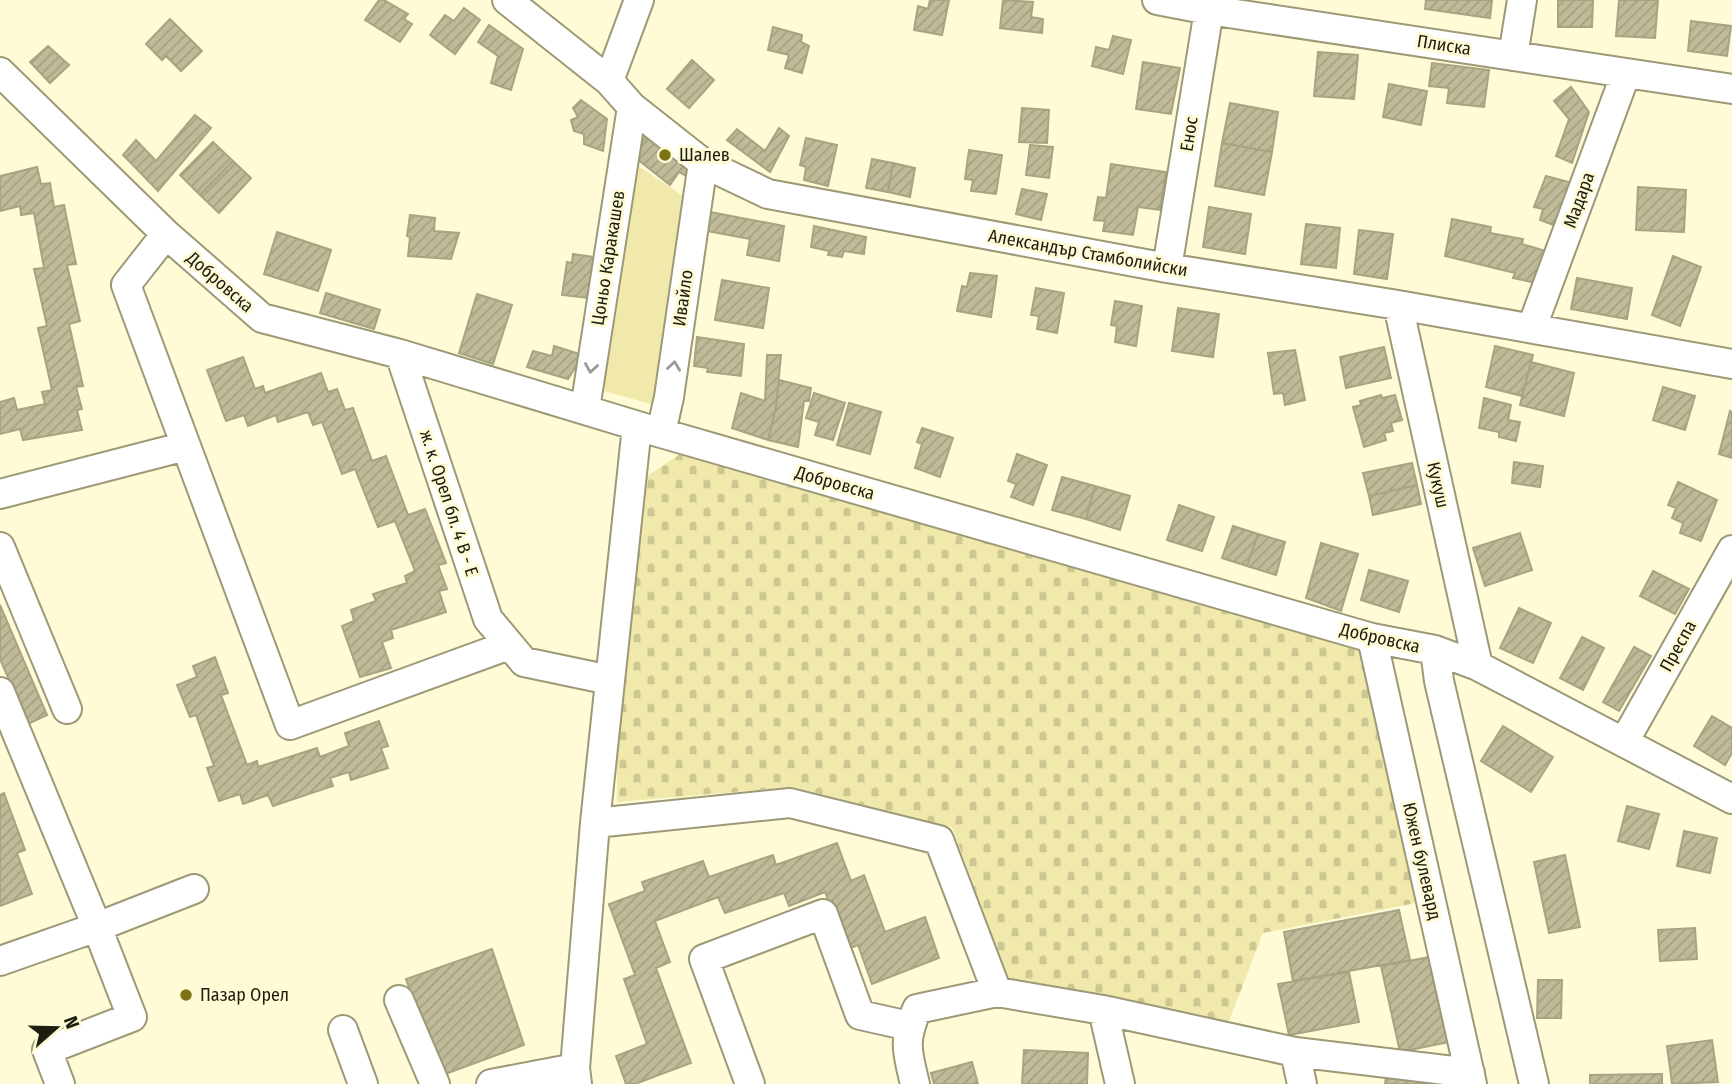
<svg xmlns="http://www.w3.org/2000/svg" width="1732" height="1084" viewBox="0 0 1732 1084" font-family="'Fira Sans Condensed',sans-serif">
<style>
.green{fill:#f0e9ab}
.cemetery{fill:url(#cemetery-stones)}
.building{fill:url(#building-hatch);stroke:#a7a482;stroke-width:2}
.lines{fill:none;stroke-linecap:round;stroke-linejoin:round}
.minor-casing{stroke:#9d9977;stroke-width:32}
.minor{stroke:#fff;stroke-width:28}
.oneway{stroke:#9a9993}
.poi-dot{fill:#7d7214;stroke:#fffbd7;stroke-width:2.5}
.labels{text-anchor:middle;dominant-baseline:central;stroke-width:6;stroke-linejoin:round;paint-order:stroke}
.street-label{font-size:18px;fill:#1f1d10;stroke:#fffbd7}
.poi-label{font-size:18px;fill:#1f1d10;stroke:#fffbd7;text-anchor:start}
</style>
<defs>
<pattern id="cemetery-stones" width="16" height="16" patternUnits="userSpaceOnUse" patternTransform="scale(1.75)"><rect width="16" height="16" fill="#f0e9ab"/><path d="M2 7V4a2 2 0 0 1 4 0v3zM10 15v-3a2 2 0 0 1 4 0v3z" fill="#cdc792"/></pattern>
<pattern id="building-hatch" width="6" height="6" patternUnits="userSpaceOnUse" patternTransform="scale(1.75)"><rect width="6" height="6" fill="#bfbb99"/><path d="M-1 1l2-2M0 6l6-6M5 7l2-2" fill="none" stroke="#a4a083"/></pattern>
</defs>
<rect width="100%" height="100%" fill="#fffbd7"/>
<path class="green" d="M631,161L689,200L662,407L600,390Z"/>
<path class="cemetery" d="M683,452L1362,650L1416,903L1263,933L1227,1026L1008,979L952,827L793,787L617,802V688L646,477Z"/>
<path class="building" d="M379,0H384L408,14L404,19L412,24L400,42L365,20Z
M930,0H949L942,35L914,30L918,6L928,9Z
M1003,0L1033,2L1031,17L1043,19L1042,33L1000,28Z
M1426,0H1492L1490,18L1425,9Z
M1558,0H1593L1592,27H1558Z
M1619,0H1658L1655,38L1616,36Z
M464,8L480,20L455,54L430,35L445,15L454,21Z
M170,19L202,51L181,71L166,56L162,60L146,44Z
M1691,21L1731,26L1727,56L1688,51Z
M489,25L523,49L511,90L491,83L498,56L478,42Z
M773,27L802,35L801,42L809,46L802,73L785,68L789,55L768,50Z
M1113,36L1131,40L1123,74L1092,66L1096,47L1109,50Z
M48,46L69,65L50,83L30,62Z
M1318,52L1358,55L1354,99L1314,96Z
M692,60L714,80L689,108L667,89Z
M1143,62L1180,68L1171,114L1136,109Z
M1432,63L1489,70L1484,107L1447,103L1449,88L1429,86Z
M1389,84L1427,91L1421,125L1383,117Z
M1571,87L1589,112L1572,163L1556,156L1569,119L1554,101Z
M581,100L607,119L603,151L584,144V134L574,131L571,120L578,117L573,108Z
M1230,103L1278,112L1272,152L1222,143Z
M1022,108L1049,110L1047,143L1019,142Z
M195,115L211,128L158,191L123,155L136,140L156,161Z
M779,128L789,136L770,172L727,140L737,129L765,151Z
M649,132L693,166L686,176L679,172L670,185L632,155Z
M806,138L837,145L828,186L804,180L806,167L800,165Z
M213,142L233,161L200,195L180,175Z
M1222,143L1272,152L1264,195L1215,186Z
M1030,145L1053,147L1049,178L1026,175Z
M969,150L1002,155L996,194L971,191L973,180L965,179Z
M872,159L893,163L888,192L866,188Z
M233,161L251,178L219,213L200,195Z
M893,163L915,168L910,197L888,192Z
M1111,164L1166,172L1160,210L1138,207L1133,235L1103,231L1105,221L1094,220L1098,197L1106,198Z
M37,167L41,184L50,183L54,207L64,205L76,264L67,265L80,321L69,324L83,386L76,387L82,409L77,410L82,430L23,440L20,429L0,434V402L14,398L17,410L45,404L42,392L52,390L38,328L47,326L34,269L44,268L34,213L21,215L20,206L0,211V176Z
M1546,176L1572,183L1553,225L1540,220L1543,209L1534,207Z
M1638,187L1686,190L1684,232L1636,230Z
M1022,189L1047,194L1041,220L1016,214Z
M1209,207L1251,214L1245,254L1203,247Z
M710,212L784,226L779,261L747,255L750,239L707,231Z
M410,215L435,218L434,231L459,233L451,259L408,256L410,237L407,236Z
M1452,219L1491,227L1490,233L1523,239L1522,244L1552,253L1541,284L1513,278L1515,273L1445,256Z
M1306,224L1340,228L1336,268L1301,264Z
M814,226L866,237L864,254L844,251L842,257L828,255L829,251L811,247Z
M1359,230L1393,234L1387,279L1354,274Z
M277,232L331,250L318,291L264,274Z
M573,254L594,257L588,298L562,295L567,262L572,263Z
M1673,256L1701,267L1680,326L1652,315Z
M970,273L997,276L991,317L957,311L962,286L967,287Z
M1577,278L1632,288L1627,319L1571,309Z
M722,280L769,288L763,328L715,320Z
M1036,288L1064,293L1057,333L1037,329L1039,316L1031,315Z
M326,293L380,310L374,329L320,313Z
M477,294L512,305L493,364L459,353Z
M1115,301L1142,306L1136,346L1115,342L1117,326L1111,325Z
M1178,308L1219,314L1213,357L1172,351Z
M697,337L744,344L741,376L707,372L708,368L694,366Z
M554,346L583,355L568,379L527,367L533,351L552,356Z
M1495,346L1533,355L1522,396L1486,387Z
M1384,347L1391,378L1346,388L1340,357Z
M1295,350L1305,400L1285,405L1283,393L1274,394L1268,353Z
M767,355H781L776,407L768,440L732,428L741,393L765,401Z
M243,357L255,389L263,386L265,393L321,373L328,392L337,389L345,410L353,408L372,461L386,456L408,515L425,509L446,563L438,565L447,589L439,591L446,612L391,630L393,638L382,642L391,668L360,677L342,626L354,621L351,610L376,601L373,594L407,583L405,576L415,571L395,521L378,527L355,469L342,474L322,422L313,425L308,412L278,422L276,415L248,426L244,415L226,421L207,370Z
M1531,362L1574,373L1564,416L1520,405Z
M779,380L811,388L809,401H804L798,447L768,440L776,407Z
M1663,387L1695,396L1685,430L1653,420Z
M814,393L845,403L833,440L815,435L819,422L806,418Z
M1381,395L1382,398L1395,395L1402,420L1391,423L1393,431L1384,433L1386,440L1364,447L1353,407L1361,405L1360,401Z
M1484,398L1511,405L1508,420L1520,422L1516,441L1499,437V432L1479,428Z
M849,403L881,412L870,454L837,445Z
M1730,411L1732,412V458L1719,454Z
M922,428L953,438L940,477L915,468L922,444L917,442Z
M1017,454L1047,465L1033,505L1011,497L1016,484L1008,481Z
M1514,462L1543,466L1540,487L1512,483Z
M1412,463L1417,485L1369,496L1363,473Z
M1062,477L1095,486L1086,519L1052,510Z
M1678,482L1717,500L1701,541L1680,533L1683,523L1672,518L1676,508L1668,505Z
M1417,485L1421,504L1373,515L1369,496Z
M1095,486L1130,496L1120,530L1086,519Z
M1179,505L1214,517L1202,551L1167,540Z
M1233,526L1258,534L1247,566L1222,558Z
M1520,533L1532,570L1485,586L1473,548Z
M1258,534L1285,542L1276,575L1247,566Z
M1321,543L1358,554L1341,611L1306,598Z
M1369,570L1408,581L1399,612L1361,600Z
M1653,571L1689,589L1675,614L1640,596Z
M0,605L47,715L28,724L0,659Z
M1519,608L1551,623L1533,663L1500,648Z
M1582,637L1604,648L1583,690L1560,678Z
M1634,647L1651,656L1619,711L1603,702Z
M215,657L228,693L221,695L247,765L257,761L258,767L317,748L320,757L349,746L345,733L379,721L388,746L381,748L388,768L351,780L349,772L330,778L333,786L273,806L268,795L243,804L240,794L219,801L207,768L214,766L196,715L190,717L177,685L197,677L193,666Z
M1712,716L1732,728V753L1725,765L1694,746Z
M1503,726L1553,757L1531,792L1481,761Z
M4,793L25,850L17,853L32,894L0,906V795Z
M1627,806L1659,814L1649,849L1618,841Z
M1684,831L1717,838L1710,873L1677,866Z
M837,843L851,881L864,875L885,932L925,917L939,958L872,984L858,945L848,949L825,892L789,906L784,893L725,913L718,897L655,921L670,962L656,968L691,1063L635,1084H626L616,1056L647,1044L624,979L635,975L609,904L645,891L642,882L703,861L709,877L773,855L776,865Z
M1565,855L1580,927L1549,933L1534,862Z
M1399,910L1410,960L1293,981L1284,932Z
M1695,928L1697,959L1660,961L1658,930Z
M492,949L524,1045L440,1076L406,979Z
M1430,957L1449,1042L1400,1052L1381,966Z
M1349,972L1359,1022L1289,1035L1278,984Z
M1538,980H1562L1561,1018H1537Z
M1712,1040L1718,1082L1672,1084L1667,1046Z
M1024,1050L1088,1053L1087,1084H1022Z
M972,1062L978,1084H934L931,1073Z
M1662,1074V1084H1590V1075Z
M1386,1077L1437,1084H1385Z"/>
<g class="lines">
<defs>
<path id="minor" d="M507,0L609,81L632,107L703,163L768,194L1167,268L1398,305L1732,364
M1157,0L1209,10L1732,89
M1513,56L1522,0
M0,72L166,234L262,318L400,354L661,433L1372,638L1435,650L1478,666L1732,799
M609,81L639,0
M166,234L126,285L290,725L509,645
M1167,268L1209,10L1207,0
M1398,305L1478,666
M1532,327L1626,73
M400,354L488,619L524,662L610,680
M585,409L632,107
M661,433L669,397L703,163
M0,494L186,446
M0,547L67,709
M1372,638L1472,1084
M1435,650L1439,681L1534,1084
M0,692L97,927L0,961
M1624,742L1732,550
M595,823L790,803L939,840L997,992
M399,1000L435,1084
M1103,1010L1120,1084
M343,1030L363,1084
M1295,1052L1302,1084
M60,1084L47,1050L132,1017L97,927L194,889
M491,1084L575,1068
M577,1084L575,1068L595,823L637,426
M750,1084L704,959L823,914L860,1015L909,1026
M915,1084C907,1051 903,1042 917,1009L997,992L1103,1010L1295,1052L1470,1073"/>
</defs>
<use href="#minor" class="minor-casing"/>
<use href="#minor" class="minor"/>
</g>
<defs><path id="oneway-chevron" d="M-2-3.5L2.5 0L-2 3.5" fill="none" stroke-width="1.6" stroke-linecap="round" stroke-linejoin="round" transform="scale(1.75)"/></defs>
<g class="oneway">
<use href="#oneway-chevron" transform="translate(674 366) rotate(-82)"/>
<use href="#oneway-chevron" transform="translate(591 368) rotate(99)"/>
</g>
<g class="poi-dot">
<circle cx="665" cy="155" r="7"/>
<circle cx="186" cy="995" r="7"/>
</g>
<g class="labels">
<g class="street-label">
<text transform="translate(1444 45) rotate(9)">Плиска</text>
<text transform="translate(1189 134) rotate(-81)">Енос</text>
<text transform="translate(1579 200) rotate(-70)">Мадара</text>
<text transform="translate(1088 253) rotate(10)">Александър Стамболийски</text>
<text transform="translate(608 258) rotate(-81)">Цоньо Каракашев</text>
<text transform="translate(220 282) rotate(41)">Добровска</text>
<text transform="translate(683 298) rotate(-82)">Ивайло</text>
<text transform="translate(835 483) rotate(16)">Добровска</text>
<text transform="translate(1438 485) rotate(77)">Кукуш</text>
<text transform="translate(449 503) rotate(72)">ж. к. Орел бл. 4 В - Е</text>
<text transform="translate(1380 638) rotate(13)">Добровска</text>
<text transform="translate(1678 646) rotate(-61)">Преспа</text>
<text transform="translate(1422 861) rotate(77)">Южен булевард</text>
</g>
<g class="poi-label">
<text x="679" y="155">Шалев</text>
<text x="200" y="995">Пазар Орел</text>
</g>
</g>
<g transform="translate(56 1028) rotate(70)" stroke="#fffbd7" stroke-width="5" paint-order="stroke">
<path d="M0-5L12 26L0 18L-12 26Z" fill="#1f1d10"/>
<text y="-10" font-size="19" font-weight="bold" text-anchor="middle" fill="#1f1d10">N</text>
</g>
</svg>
